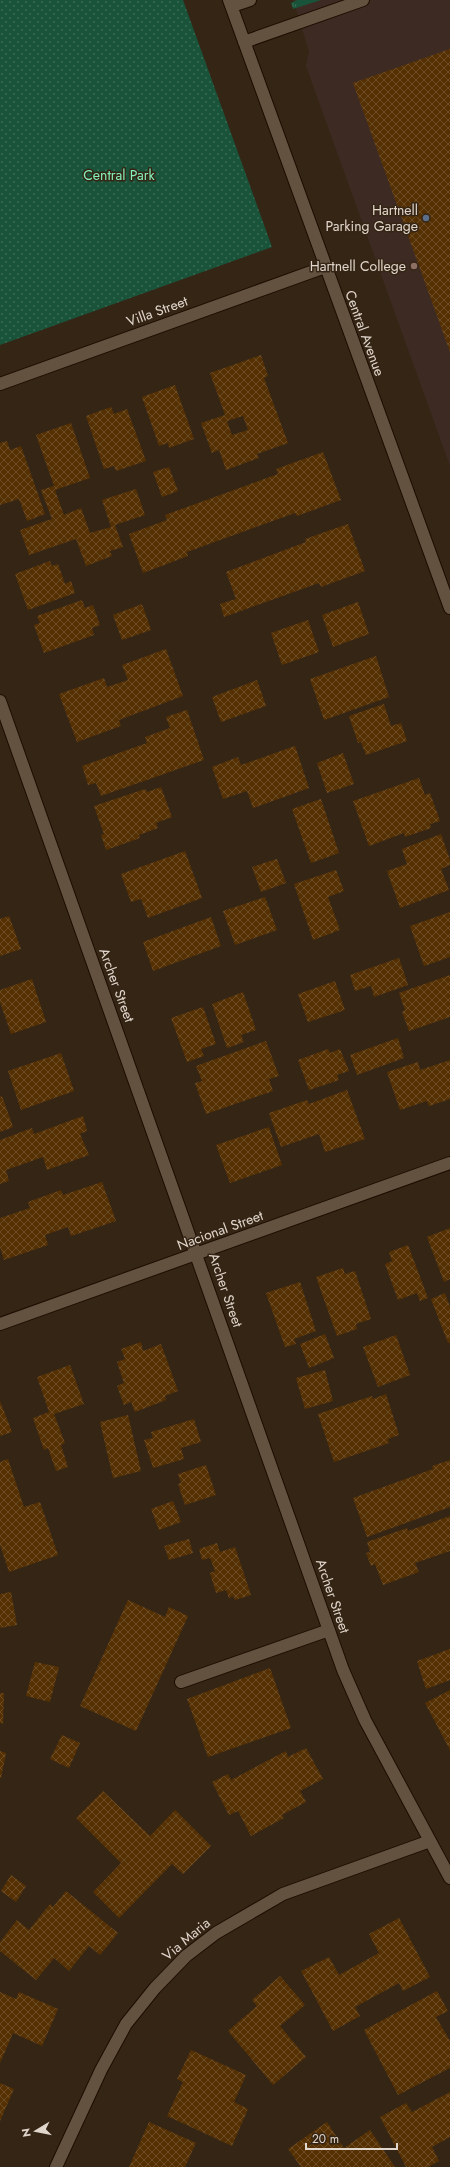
<svg xmlns="http://www.w3.org/2000/svg" width="450" height="2167" viewBox="0 0 450 2167" font-family="Jost,sans-serif">
<style>
.education{fill:#3d2b23}
.grass{fill:url(#grass-tufts)}
.park{fill:url(#park-dots)}
.building{fill:url(#building-cross-hatch);fill-rule:evenodd}
.lines{fill:none;stroke-linecap:round;stroke-linejoin:round}
.minor-casing{stroke:#1c0d01;stroke-width:14}
.minor{stroke:#645240;stroke-width:12}
.service-dot{fill:#5c6f8a;stroke:#352515;stroke-width:1.5}
.education-dot{fill:#8d6e63;stroke:#352515;stroke-width:1.5}
.labels{text-anchor:middle;dominant-baseline:central;stroke-width:3;stroke-linejoin:round;paint-order:stroke}
.park-label{font-size:14px;fill:#84f0bc;stroke:#352515}
.poi-label{font-size:14px;fill:#e1d6cc;stroke:#352515;text-anchor:end}
.street-label{font-size:14px;fill:#e1d6cc;stroke:#352515}
</style>
<defs>
<pattern id="grass-tufts" width="24" height="20" patternUnits="userSpaceOnUse"><rect width="24" height="20" fill="#19533a"/><path d="M3 7l-1-3M5 7V3M7 7l1-3M15 17l-1-3M17 17v-4M19 17l1-3" fill="none" stroke="#3a6b55"/></pattern>
<pattern id="park-dots" width="8" height="8" patternUnits="userSpaceOnUse"><rect width="8" height="8" fill="#19533a"/><path d="M2 2h.1M6 6h.1" fill="none" stroke="#3a6b55" stroke-width="1.8" stroke-linecap="round"/></pattern>
<pattern id="building-cross-hatch" width="8" height="8" patternUnits="userSpaceOnUse"><rect width="8" height="8" fill="#553003"/><path d="M0 0l8 8M0 8l8-8" fill="none" stroke="#6d4d27"/></pattern>
</defs>
<rect width="100%" height="100%" fill="#352515"/>
<path class="education" d="M293,0H450V466L306,66L309,51Z"/>
<path class="grass" d="M297,0H321L293,9L291,3Z"/>
<path class="park" d="M0,0H183L272,247L0,345Z"/>
<path class="building" d="M450,49V352L353,83Z
M261,355L268,376L264,378L288,443L257,454L259,458L226,470L219,450L212,453L201,423L225,415L210,373ZM243,416L248,430L232,435L227,421Z
M175,385L194,439L169,448L168,443L159,446L142,397Z
M111,407L114,414L127,409L146,461L116,471L114,466L104,469L86,416Z
M71,423L90,478L55,490L64,515L81,508L90,533L111,527L102,500L136,489L145,515L115,525L123,547L110,551L112,556L86,566L76,539L29,555L20,530L52,519L41,490L54,486L36,435Z
M7,441L10,450L21,446L45,514L27,521L19,499L0,505V443Z
M323,452L341,500L297,516L295,513L187,552L188,556L143,573L129,534L167,520L165,515L278,474L276,469Z
M169,467L178,491L162,497L153,472Z
M348,524L365,571L321,587L319,583L224,617L220,604L236,599L226,572L306,542L305,539Z
M50,561L52,566L58,564L65,584L71,581L75,593L28,610L15,574Z
M82,600L85,608L93,605L100,625L92,628L94,635L44,653L34,625L40,623L37,616Z
M358,602L369,634L333,647L322,615Z
M142,604L151,630L122,640L113,615Z
M308,620L319,652L282,665L271,633Z
M166,649L183,696L119,720L121,726L77,742L59,694L104,678L107,687L128,680L122,665Z
M376,656L389,697L324,720L310,679Z
M257,680L266,706L221,722L212,697Z
M384,704L391,726L401,723L407,741L366,755L361,742L358,743L349,716Z
M187,710L204,760L101,796L96,783L88,785L82,766L147,743L145,737L170,728L166,717Z
M295,746L309,788L253,808L247,791L223,799L212,767L238,757L241,765Z
M343,753L354,784L327,793L317,763Z
M419,778L425,795L430,793L440,821L430,824L431,828L405,837L404,833L369,846L353,801Z
M161,787L172,817L156,823L158,828L139,835L140,838L106,850L101,835L104,834L94,806L145,789L147,792Z
M321,799L339,853L311,863L292,809Z
M441,834L450,860V865L441,869L449,890L400,908L387,871L407,864L402,849Z
M185,851L202,898L148,918L141,899L131,902L121,874Z
M277,859L286,883L261,892L252,867Z
M336,870L344,891L328,897L340,930L313,940L294,884Z
M265,897L277,930L235,945L223,911Z
M450,912V957L424,966L410,926Z
M9,916L21,949L0,956V919Z
M211,917L221,946L153,971L143,942Z
M399,958L408,985L374,997L371,986L355,991L350,975Z
M450,975V1017L409,1031L402,1012L405,1010L399,993Z
M32,979L46,1022L11,1034L0,1002V990Z
M335,981L345,1010L308,1022L298,994Z
M243,992L256,1030L241,1035L244,1042L227,1048L212,1004Z
M203,1007L216,1044L201,1049L204,1056L187,1062L171,1018Z
M398,1038L404,1058L357,1075L350,1055Z
M266,1041L279,1076L269,1079L273,1091L206,1114L195,1083L202,1081L196,1066Z
M328,1049L330,1053L340,1049L349,1071L337,1075L339,1080L309,1090L298,1060Z
M61,1053L74,1091L21,1110L8,1071Z
M450,1060V1099L429,1106L427,1101L400,1110L387,1072L418,1062L420,1070Z
M347,1090L365,1139L325,1152L319,1134L281,1147L269,1113L307,1100L309,1104Z
M2,1096L13,1127L0,1132V1097Z
M83,1116L87,1131L80,1134L89,1155L47,1170L43,1157L6,1170L9,1181L0,1184V1140L32,1128L34,1134Z
M269,1127L282,1165L230,1183L216,1145Z
M102,1182L116,1221L71,1236L68,1227L45,1235L48,1245L4,1260L0,1247V1218L30,1208L28,1202L61,1190L63,1195Z
M450,1228V1279L444,1282L427,1237Z
M408,1245L428,1298L420,1301L417,1293L398,1300L385,1264L392,1261L389,1252Z
M343,1268L345,1274L355,1271L371,1319L356,1324L357,1329L337,1336L316,1277Z
M300,1282L316,1331L294,1339L296,1344L285,1347L266,1293Z
M445,1293L450,1307V1342L448,1343L431,1299Z
M325,1334L334,1358L309,1368L300,1344Z
M396,1335L410,1375L378,1387L363,1347Z
M141,1342L143,1351L161,1344L178,1391L165,1396L166,1400L135,1412L131,1402L124,1405L117,1386L124,1383L117,1362L125,1359L121,1349Z
M70,1365L84,1404L54,1414L65,1443L61,1445L68,1467L56,1471L48,1448L44,1450L33,1418L49,1412L37,1377Z
M325,1370L333,1401L305,1409L296,1378Z
M386,1394L399,1435L388,1439L389,1443L334,1462L318,1414L372,1396L373,1399Z
M0,1401L12,1432L0,1436Z
M128,1415L141,1471L113,1478L100,1422Z
M194,1419L201,1442L181,1448L184,1459L153,1468L144,1440L153,1438L151,1432Z
M8,1459L24,1507L40,1502L58,1555L9,1572L0,1545V1462Z
M450,1460V1507L367,1537L353,1498L433,1469L432,1466Z
M206,1465L216,1495L185,1505L178,1484L181,1483L178,1474Z
M173,1501L181,1522L159,1530L151,1509Z
M450,1516V1551L415,1563L419,1572L383,1585L375,1564L371,1566L366,1553L370,1552L367,1542L407,1528L408,1531Z
M189,1539L193,1553L169,1560L164,1546Z
M217,1543L220,1552L235,1547L251,1595L235,1600L233,1596L229,1598L226,1590L216,1593L210,1573L215,1571L210,1558L202,1560L199,1549Z
M11,1592L17,1625L0,1628V1594Z
M128,1600L165,1617L169,1607L188,1616L136,1731L80,1706Z
M450,1649V1680L426,1689L417,1661Z
M35,1662L59,1667L50,1702L26,1696Z
M270,1668L291,1728L208,1757L187,1699Z
M450,1690V1750L425,1703Z
M0,1693H4L3,1724L0,1723Z
M62,1735L80,1743L69,1768L50,1759Z
M306,1748L323,1779L300,1791L306,1802L282,1815L284,1818L251,1836L238,1811L229,1815L212,1782L228,1774L231,1780L286,1751L288,1757Z
M0,1751L6,1753L1,1778H0Z
M103,1791L150,1836L175,1810L211,1846L183,1874L172,1864L119,1918L93,1892L121,1863L76,1818Z
M11,1875L26,1886L16,1902L1,1891Z
M66,1891L118,1933L100,1955L89,1946L69,1971L54,1958L36,1980L0,1951V1942L17,1920L29,1930L50,1904L53,1907Z
M399,1918L430,1977L403,1991L399,1983L355,2007L360,2016L333,2031L301,1971L329,1957L339,1975L379,1953L369,1934Z
M280,1976L305,2005L280,2026L306,2057L273,2085L228,2031L257,2006L252,2000Z
M437,1991L448,2011L436,2017L450,2041V2068L398,2095L364,2030Z
M0,1992L16,1999L19,1992L58,2009L42,2046L13,2033L0,2063Z
M191,2050L246,2075L234,2102L248,2109L232,2146L167,2116L183,2082L177,2079Z
M0,2083L14,2089L0,2121Z
M450,2092V2137L432,2147L439,2161L428,2167H406L380,2117L406,2103L412,2112Z
M149,2122L196,2143L185,2167H129Z
M327,2122L344,2148L370,2130L395,2167H301L288,2149Z"/>
<g class="lines">
<defs>
<path id="minor" d="M229,0L450,608
M232,6L250,0
M244,42L363,0
M0,384L325,267
M0,701L343,1670L365,1720L450,1878
M0,1324L450,1163
M181,1682L329,1630
M56,2167L101,2070L126,2024L155,1988L186,1956L216,1933L283,1894L430,1841"/>
</defs>
<use href="#minor" class="minor-casing"/>
<use href="#minor" class="minor"/>
</g>
<circle class="service-dot" cx="426" cy="218" r="4"/>
<circle class="education-dot" cx="414" cy="266" r="4"/>
<g class="labels">
<g class="park-label">
<text x="119" y="175">Central Park</text>
</g>
<g class="poi-label">
<text x="418" y="210">Hartnell<tspan x="418" dy="16">Parking Garage</tspan></text>
<text x="406" y="266">Hartnell College</text>
</g>
<g class="street-label">
<text transform="translate(157 311) rotate(-20)">Villa Street</text>
<text transform="translate(365 333) rotate(70)">Central Avenue</text>
<text transform="translate(117 985) rotate(70)">Archer Street</text>
<text transform="translate(220 1230) rotate(-20)">Nacional Street</text>
<text transform="translate(226 1290) rotate(71)">Archer Street</text>
<text transform="translate(333 1596) rotate(71)">Archer Street</text>
<text transform="translate(186 1939) rotate(-40)">Via Maria</text>
</g>
</g>
<g transform="translate(36 2131) rotate(260)" stroke="#352515" stroke-width="3" paint-order="stroke">
<path d="M0-3L7 15L0 10L-7 15Z" fill="#e1d6cc"/>
<text y="-6" font-size="11" font-weight="bold" text-anchor="middle" fill="#e1d6cc">N</text>
</g>
<path d="M306 2143v6h91v-6" fill="none" stroke="#e1d6cc" stroke-width="2"/>
<text x="312" y="2143" font-size="12" fill="#e1d6cc" stroke="#352515" stroke-width="3" paint-order="stroke">20 m</text>
</svg>
